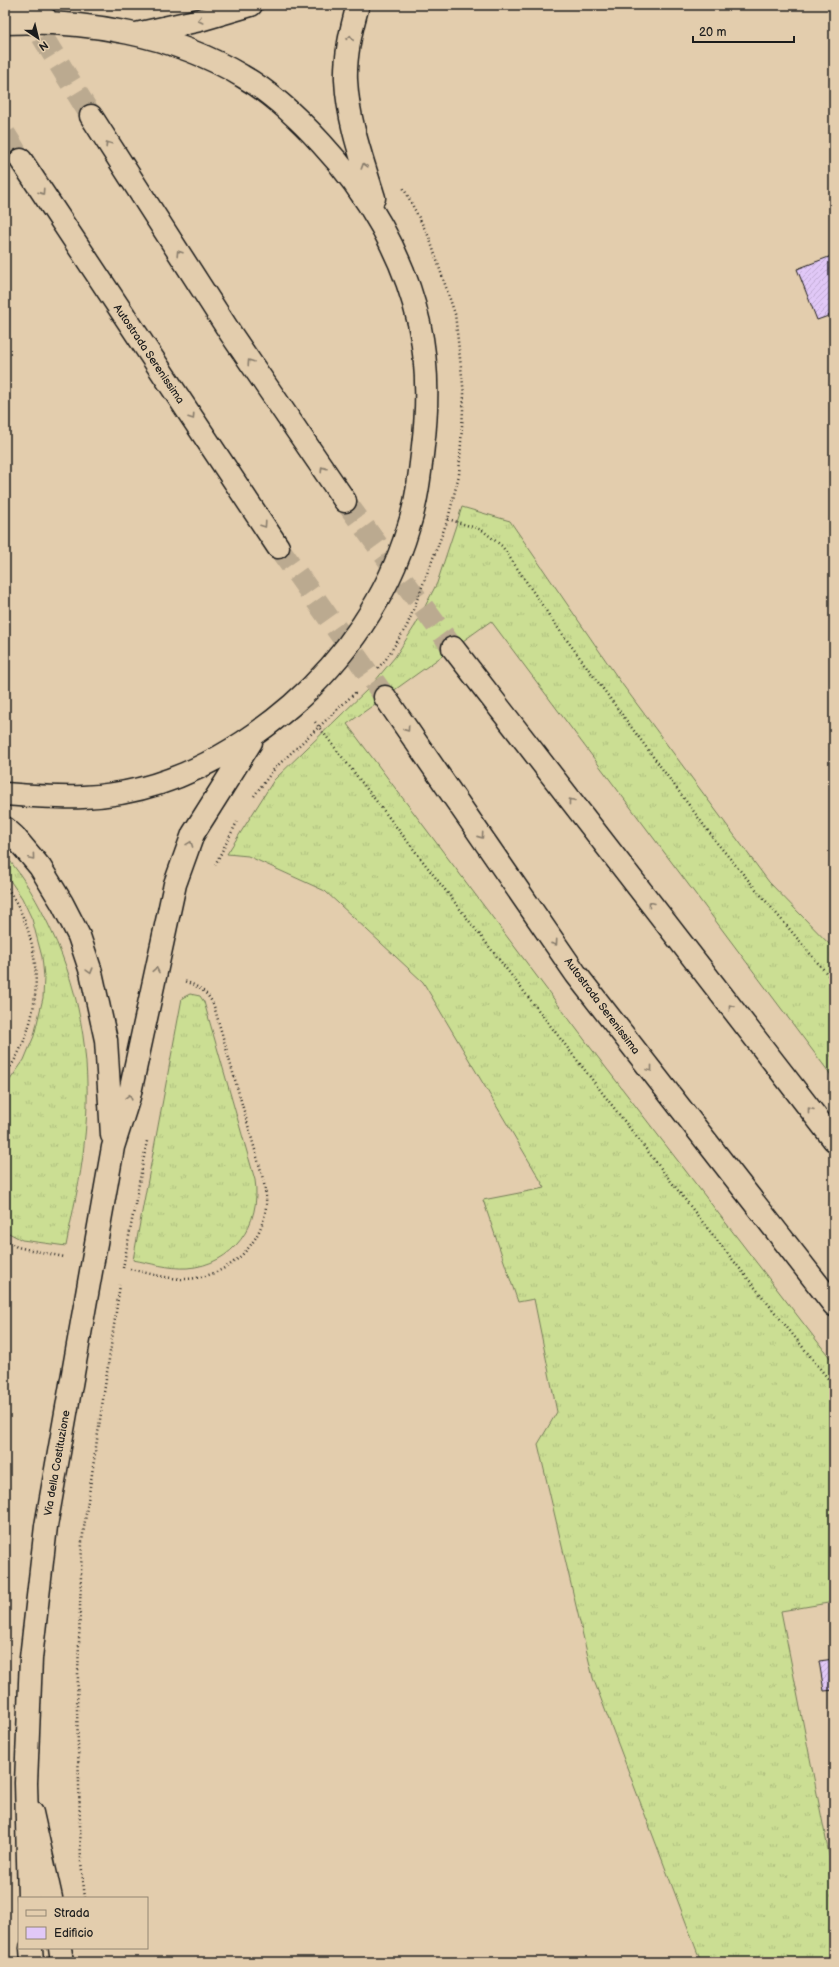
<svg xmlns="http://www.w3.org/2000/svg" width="839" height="1967" viewBox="0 0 839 1967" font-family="'Balsamiq Sans',sans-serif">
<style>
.grass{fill:url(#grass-tufts);stroke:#747d58}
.building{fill:url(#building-hatch);stroke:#1c1c1c}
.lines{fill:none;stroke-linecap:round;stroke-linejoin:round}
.highway-tunnel{stroke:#bbaa90;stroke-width:22;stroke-dasharray:22 11;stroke-linecap:butt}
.minor-casing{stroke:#1c1c1c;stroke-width:25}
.major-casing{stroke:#1c1c1c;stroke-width:25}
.highway-casing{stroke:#1c1c1c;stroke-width:25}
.path{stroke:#1c1c1c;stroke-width:2.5;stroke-dasharray:1 3;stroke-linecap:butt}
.minor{stroke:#e3cdad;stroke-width:22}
.major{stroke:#e3cdad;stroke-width:22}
.highway{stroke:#e3cdad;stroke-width:22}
.oneway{stroke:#897d6c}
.labels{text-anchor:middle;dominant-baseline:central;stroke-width:3;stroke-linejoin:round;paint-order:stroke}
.street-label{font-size:11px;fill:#1c1c1c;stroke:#e3cdad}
</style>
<defs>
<pattern id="grass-tufts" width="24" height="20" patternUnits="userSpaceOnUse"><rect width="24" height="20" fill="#cbde93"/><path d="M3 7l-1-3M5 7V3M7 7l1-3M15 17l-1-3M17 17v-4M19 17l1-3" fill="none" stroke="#aebe7e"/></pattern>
<pattern id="building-hatch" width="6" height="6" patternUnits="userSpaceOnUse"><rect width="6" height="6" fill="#e1c8f7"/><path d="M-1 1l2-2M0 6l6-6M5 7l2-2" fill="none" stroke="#c0abd3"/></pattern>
</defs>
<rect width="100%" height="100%" fill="#e3cdad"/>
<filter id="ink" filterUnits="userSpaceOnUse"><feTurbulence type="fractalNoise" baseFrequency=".025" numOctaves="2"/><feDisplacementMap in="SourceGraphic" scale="8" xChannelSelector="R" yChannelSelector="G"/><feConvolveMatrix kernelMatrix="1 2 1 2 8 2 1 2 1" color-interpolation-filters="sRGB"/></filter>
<g filter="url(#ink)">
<path class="grass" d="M462,507L510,521L622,684L769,882L834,949V1079L491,621L347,724L590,1047L834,1363V1602L781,1611L834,1880V1962H701L593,1678L538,1444L557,1412L534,1299L518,1302L483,1200L545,1188L423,982L325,891L248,856L227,854L274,780L370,687L395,657L416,624L437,583Z
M5,855C24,877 39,904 51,930C83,997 93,1071 84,1145C81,1179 72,1213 66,1246L22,1240L5,1231V1087L24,1060L34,1036L43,998L44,977L42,957L32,919L22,898L5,873Z
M190,994L200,996L204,1002L255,1180C262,1224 233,1265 187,1268C169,1269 150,1263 133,1260L182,998Z"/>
<path class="building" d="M834,255V314L817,320L797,269Z
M834,1659V1690L824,1691L819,1661Z"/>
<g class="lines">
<path class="highway-tunnel" d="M25,8L91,116
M5,134L21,160
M345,501L453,648
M278,547L385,697"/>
<defs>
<path id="minor" d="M32,1813L51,1898
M60,1948L62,1962"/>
<path id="major" d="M13,5L46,19
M358,5C351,29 345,55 346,80C348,121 362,159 374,198
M5,23C85,20 173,34 242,76C272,93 298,118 321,143C367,192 404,256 419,323C428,364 428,405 423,446C420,473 417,502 408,529C388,596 345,659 292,705C233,756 163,794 83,797C57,798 31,796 5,794
M136,34L200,20L251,5
M5,828L14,836L40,867L62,903L79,936L91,972L106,1040L112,1135
M29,1898L26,1783L31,1658L46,1526L113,1147L129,1097L175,884L193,834L251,742
M31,1948L32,1962"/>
<path id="highway" d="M91,116L231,334L345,501
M21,160L278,547
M453,648L834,1140
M385,697L576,974L834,1305"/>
</defs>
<use href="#minor" class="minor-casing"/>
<use href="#major" class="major-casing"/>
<use href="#highway" class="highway-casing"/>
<path class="path" d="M448,519L482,530L502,546L555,624L717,843L834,982
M378,668L386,659L407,626L448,519L459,475L464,394L455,314L429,237L403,187
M315,722L704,1224L834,1386
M254,796L275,768L357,691
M215,865L237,822
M5,885C46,942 46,1018 5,1075
M5,1240L17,1247L64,1257
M123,1268L147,1141
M130,1269C148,1273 167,1279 185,1279C225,1278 261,1248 266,1207C267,1195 264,1183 261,1171L214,1006C208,992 198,986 184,981
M85,1898L81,1862L77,1708L82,1541L120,1285"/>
<use href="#minor" class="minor"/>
<use href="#major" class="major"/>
<use href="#highway" class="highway"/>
</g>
<defs><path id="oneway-chevron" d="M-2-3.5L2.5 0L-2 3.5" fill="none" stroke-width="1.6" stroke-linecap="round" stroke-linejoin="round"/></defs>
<g class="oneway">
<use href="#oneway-chevron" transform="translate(200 20) rotate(166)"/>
<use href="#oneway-chevron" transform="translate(350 38) rotate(-82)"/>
<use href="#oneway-chevron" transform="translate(108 144) rotate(-123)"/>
<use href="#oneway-chevron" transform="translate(364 166) rotate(-107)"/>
<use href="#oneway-chevron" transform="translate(42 192) rotate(56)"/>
<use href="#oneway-chevron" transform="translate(179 253) rotate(-123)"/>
<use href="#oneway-chevron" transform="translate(250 362) rotate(-124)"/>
<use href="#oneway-chevron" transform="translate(192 417) rotate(56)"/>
<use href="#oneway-chevron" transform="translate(323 469) rotate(-124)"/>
<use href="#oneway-chevron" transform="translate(264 525) rotate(56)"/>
<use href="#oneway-chevron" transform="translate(407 729) rotate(55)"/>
<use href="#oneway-chevron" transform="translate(571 801) rotate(-128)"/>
<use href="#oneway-chevron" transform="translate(481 836) rotate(55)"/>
<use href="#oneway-chevron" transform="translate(190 844) rotate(-70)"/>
<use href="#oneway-chevron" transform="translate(32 857) rotate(50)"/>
<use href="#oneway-chevron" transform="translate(651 904) rotate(-128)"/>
<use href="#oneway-chevron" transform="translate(555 943) rotate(55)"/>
<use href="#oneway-chevron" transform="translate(156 970) rotate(-79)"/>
<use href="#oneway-chevron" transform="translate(90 971) rotate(74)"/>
<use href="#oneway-chevron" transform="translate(731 1007) rotate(-128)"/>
<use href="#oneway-chevron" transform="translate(650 1069) rotate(52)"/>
<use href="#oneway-chevron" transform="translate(129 1097) rotate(-75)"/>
<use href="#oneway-chevron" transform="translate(810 1110) rotate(-128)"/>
</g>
</g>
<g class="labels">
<g class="street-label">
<text transform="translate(149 354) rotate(56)">Autostrada Serenissima</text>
<text transform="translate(602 1006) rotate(53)">Autostrada Serenissima</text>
<text transform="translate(57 1463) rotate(-80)">Via della Costituzione</text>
</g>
</g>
<rect width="839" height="1967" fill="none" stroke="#e3cdad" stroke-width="20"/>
<rect x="10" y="10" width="819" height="1947" fill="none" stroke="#1c1c1c" stroke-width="1.5" filter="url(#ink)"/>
<rect x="18" y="1897" width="130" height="52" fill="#e3cdad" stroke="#938673"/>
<rect x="26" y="1910" width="20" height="6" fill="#e3cdad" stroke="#938673"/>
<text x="54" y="1917" font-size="12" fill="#1c1c1c">Strada</text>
<rect x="26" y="1927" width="20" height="12" fill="#e1c8f7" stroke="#938673"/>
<text x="54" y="1937" font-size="12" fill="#1c1c1c">Edificio</text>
<g transform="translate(38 38) rotate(145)" stroke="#e3cdad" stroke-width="3" paint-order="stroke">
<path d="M0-3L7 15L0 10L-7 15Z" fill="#1c1c1c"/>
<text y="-6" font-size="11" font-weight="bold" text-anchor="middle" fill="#1c1c1c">N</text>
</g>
<path d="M693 36v6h101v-6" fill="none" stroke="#1c1c1c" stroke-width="2"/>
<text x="699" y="36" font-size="12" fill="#1c1c1c" stroke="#e3cdad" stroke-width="3" paint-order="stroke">20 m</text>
</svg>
